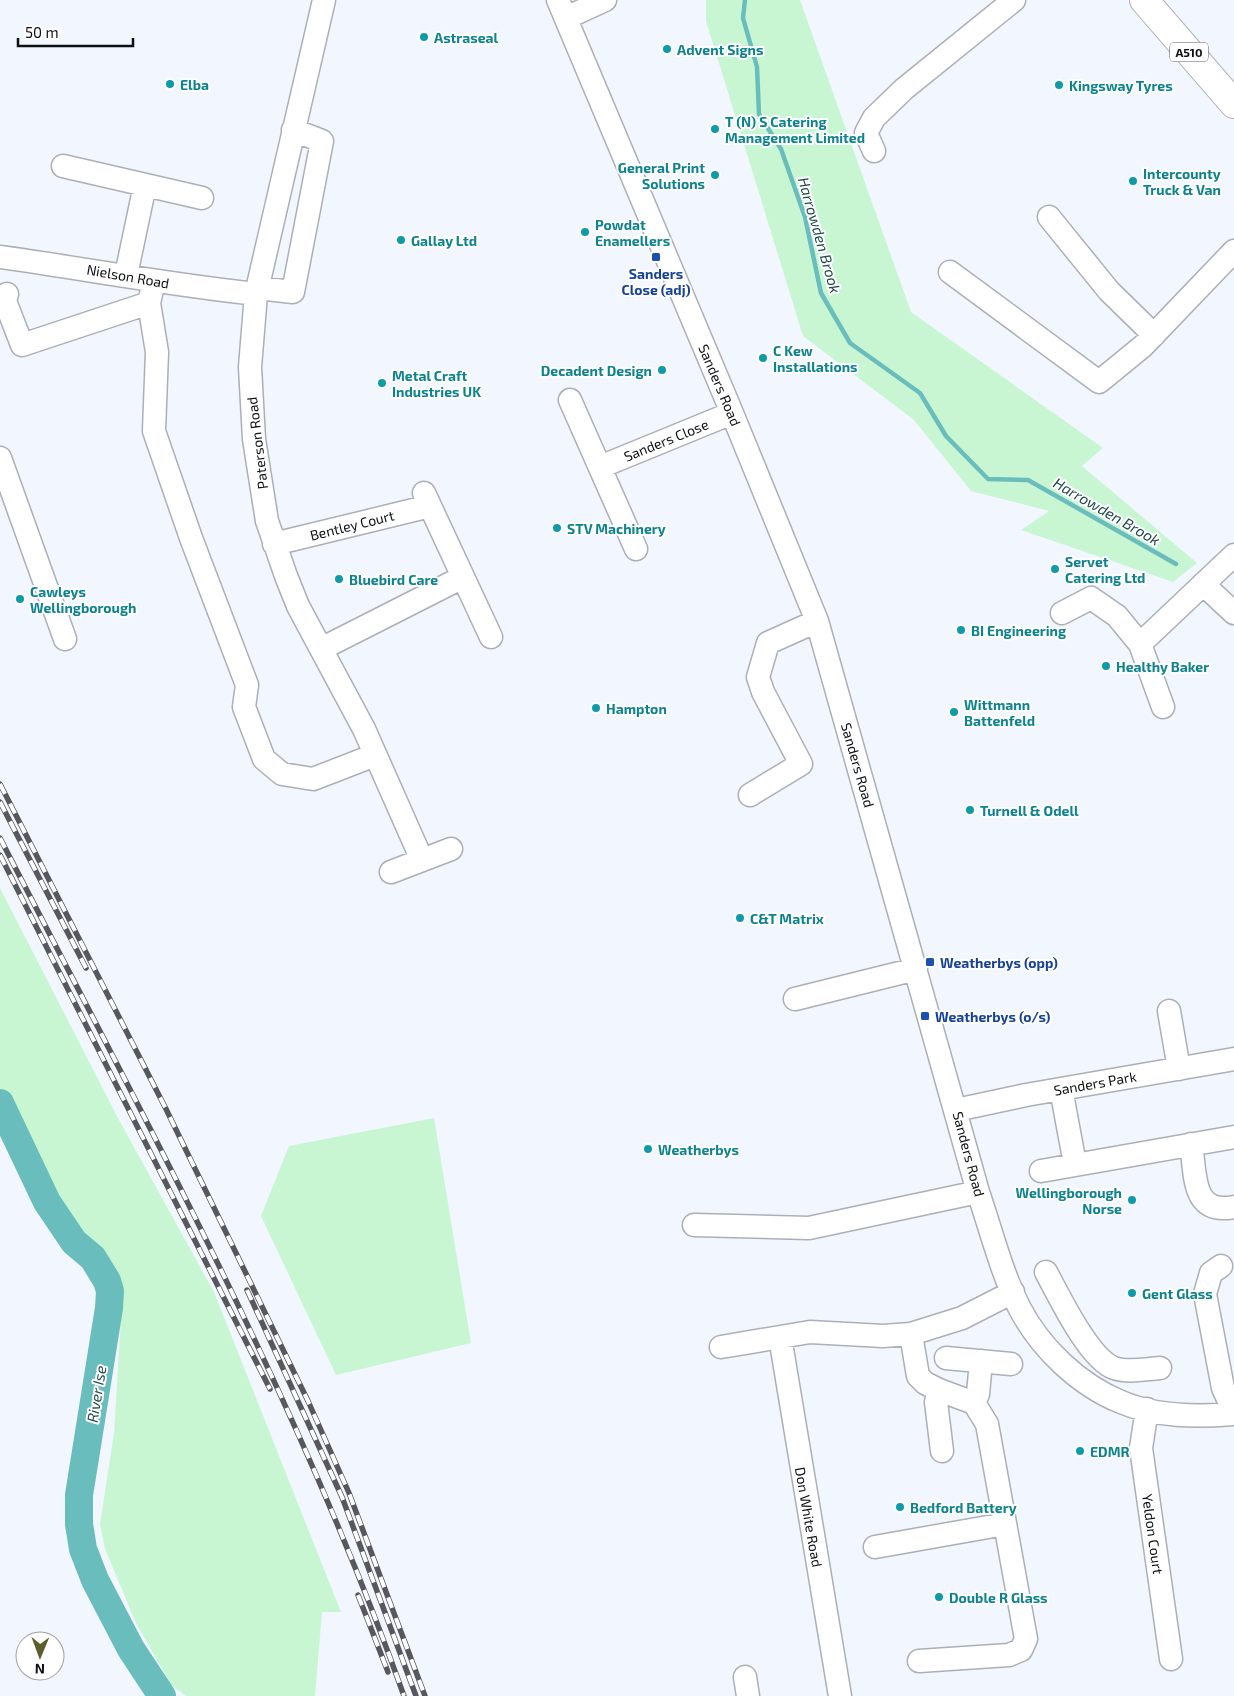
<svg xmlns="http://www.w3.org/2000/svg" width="1234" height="1696" viewBox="0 0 1234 1696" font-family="'Exo 2',sans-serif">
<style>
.green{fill:#c9f6d2}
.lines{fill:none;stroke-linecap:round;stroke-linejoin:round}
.stream{stroke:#6abdbd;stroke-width:4.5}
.river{stroke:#6abdbd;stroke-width:28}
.minor-casing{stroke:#abafb7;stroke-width:25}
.major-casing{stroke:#abafb7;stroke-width:30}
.minor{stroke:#fff;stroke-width:22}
.major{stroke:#fff;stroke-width:28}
.rail-casing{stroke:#56585d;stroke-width:5.5}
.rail{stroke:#fff;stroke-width:4;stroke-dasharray:11;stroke-linecap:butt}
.culture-dot{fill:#0f9aa8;stroke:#fff;stroke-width:2}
.transit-dot{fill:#1a4fb4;stroke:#fff;stroke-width:2}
.labels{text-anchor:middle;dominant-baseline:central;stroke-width:4;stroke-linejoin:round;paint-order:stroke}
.shield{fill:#fff;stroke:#57585a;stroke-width:1}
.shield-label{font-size:12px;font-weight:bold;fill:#0f1013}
.culture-label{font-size:14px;font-weight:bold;fill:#0d838f;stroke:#fff;text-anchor:start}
.transit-label{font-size:14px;font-weight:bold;fill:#164399;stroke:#fff;text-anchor:start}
.street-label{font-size:14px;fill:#0f1013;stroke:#fff}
.water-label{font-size:15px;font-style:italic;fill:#234a4a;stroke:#fff}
</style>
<rect width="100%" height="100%" fill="#f2f6ff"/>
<path class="green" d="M706,0H800L911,312L1103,448L1082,466L1197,563L1173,582L1021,530L1049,511L971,491L914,420L803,336L706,21Z
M0,888L119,1120L214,1292L341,1612H322L315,1696H186L171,1685L136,1623L105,1549L100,1524L114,1433L122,1302L103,1303L107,1281L93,1259L74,1242L47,1202L0,1103Z
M434,1118L471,1343L336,1375L261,1216L289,1146Z"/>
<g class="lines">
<path class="stream" d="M745,0L743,18L757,67L759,114L781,149L805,217L821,293L850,343L920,393L946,436L988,479L1028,480L1176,564"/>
<path class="river" d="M0,1103L47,1202L74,1242L93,1258L107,1281L110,1291L109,1308L79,1495V1524L83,1549L95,1580L131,1649L162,1696"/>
<defs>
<path id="minor" d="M324,0L256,294L250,367L254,439L267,521L286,576L298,606L364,729L422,860
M558,0L732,413L817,621L978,1192C991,1230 1001,1271 1019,1307C1040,1348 1079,1385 1121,1402C1156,1417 1197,1417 1234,1414
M566,18L605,0
M874,151L866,133L874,118L904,89L1014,0
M63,166L202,198
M1049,217L1109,291L1154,335
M0,257C86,269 170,285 256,294
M950,272L1099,382L1143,346L1234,251
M126,275L145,185
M154,281L149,303L157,352L154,431L191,538L247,685L244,707L264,759L282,774L313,779L375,755
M258,288L293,292L322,141L293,130
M7,294L5,301L22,345L149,303
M570,400L636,549
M0,458L65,639
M600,467L732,413
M424,493L491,637
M274,544L430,506
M1203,584L1234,613
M1062,613L1091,598L1117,616L1140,644
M321,649L463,577
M1163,707L1140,644L1234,555
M750,795L801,764L763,692L758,677L768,643L817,621
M391,872L451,849
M795,999L916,969
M1169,1011L1179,1069
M1061,1089L1075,1164
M956,1110L1026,1095L1234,1059
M1191,1144C1196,1175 1191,1215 1234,1207
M1041,1171L1234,1137
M694,1225L809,1228L978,1192
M1221,1266L1211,1273L1205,1294L1223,1388L1234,1412
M1046,1272C1059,1296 1089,1359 1114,1368C1128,1373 1145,1369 1160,1368
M911,1334L918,1376L925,1383L939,1390L974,1403L987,1424L1026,1639L1021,1650L1009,1655L919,1661
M780,1337L840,1696
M721,1347L810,1332L883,1336L911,1334L962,1318L1013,1292
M946,1358L1011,1364
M939,1390L936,1402L942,1451
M974,1403L978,1394L981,1361
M1147,1409L1141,1448L1171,1659
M875,1547L1005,1524
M745,1677L748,1696"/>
<path id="major" d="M1144,0L1234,104"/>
</defs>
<use href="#minor" class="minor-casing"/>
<use href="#major" class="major-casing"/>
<use href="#minor" class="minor"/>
<use href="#major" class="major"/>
<defs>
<path id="rail" d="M0,784L166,1109L308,1401L349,1493L425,1696
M0,802L86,968
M0,838C144,1119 298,1397 404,1696
M0,855L270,1389
M247,1290L342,1497L416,1696
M358,1595L388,1672"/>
</defs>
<use href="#rail" class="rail-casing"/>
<use href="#rail" class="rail"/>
</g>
<g class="culture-dot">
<circle cx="424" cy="37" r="5"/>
<circle cx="667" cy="49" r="5"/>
<circle cx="170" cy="84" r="5"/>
<circle cx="1059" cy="85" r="5"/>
<circle cx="715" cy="129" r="5"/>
<circle cx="715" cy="175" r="5"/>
<circle cx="1133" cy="181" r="5"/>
<circle cx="585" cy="232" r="5"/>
<circle cx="401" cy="240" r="5"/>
<circle cx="763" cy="358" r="5"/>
<circle cx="662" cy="370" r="5"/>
<circle cx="382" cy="383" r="5"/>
<circle cx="557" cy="528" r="5"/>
<circle cx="1055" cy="569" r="5"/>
<circle cx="339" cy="579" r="5"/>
<circle cx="20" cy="599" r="5"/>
<circle cx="961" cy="630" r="5"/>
<circle cx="1106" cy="666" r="5"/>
<circle cx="596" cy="708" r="5"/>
<circle cx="954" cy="712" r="5"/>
<circle cx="970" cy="810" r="5"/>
<circle cx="740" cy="918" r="5"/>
<circle cx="648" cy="1149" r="5"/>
<circle cx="1132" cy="1200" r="5"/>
<circle cx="1132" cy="1293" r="5"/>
<circle cx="1080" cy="1451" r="5"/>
<circle cx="900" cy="1507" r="5"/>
<circle cx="939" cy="1597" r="5"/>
</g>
<g class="transit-dot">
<rect x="651" y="252" width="10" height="10" rx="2.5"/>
<rect x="925" y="957" width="10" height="10" rx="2.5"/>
<rect x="920" y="1011" width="10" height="10" rx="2.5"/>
</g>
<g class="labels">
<rect class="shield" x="1170" y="42.5" width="38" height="19" rx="4"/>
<g class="shield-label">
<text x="1189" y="52">A510</text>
</g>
<g class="culture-label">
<text x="434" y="37">Astraseal</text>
<text x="677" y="49">Advent Signs</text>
<text x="180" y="84">Elba</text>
<text x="1069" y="85">Kingsway Tyres</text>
<text x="725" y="121">T (N) S Catering<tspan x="725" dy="16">Management Limited</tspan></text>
<text x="705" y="167" text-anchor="end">General Print<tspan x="705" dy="16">Solutions</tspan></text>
<text x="1143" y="173">Intercounty<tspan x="1143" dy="16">Truck &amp; Van</tspan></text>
<text x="595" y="224">Powdat<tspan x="595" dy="16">Enamellers</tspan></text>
<text x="411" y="240">Gallay Ltd</text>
<text x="773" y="350">C Kew<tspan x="773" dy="16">Installations</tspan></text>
<text x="652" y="370" text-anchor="end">Decadent Design</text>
<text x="392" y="375">Metal Craft<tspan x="392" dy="16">Industries UK</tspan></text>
<text x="567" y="528">STV Machinery</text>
<text x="1065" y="561">Servet<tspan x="1065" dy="16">Catering Ltd</tspan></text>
<text x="349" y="579">Bluebird Care</text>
<text x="30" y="591">Cawleys<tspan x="30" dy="16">Wellingborough</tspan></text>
<text x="971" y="630">BI Engineering</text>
<text x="1116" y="666">Healthy Baker</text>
<text x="964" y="704">Wittmann<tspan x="964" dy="16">Battenfeld</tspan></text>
<text x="606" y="708">Hampton</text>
<text x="980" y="810">Turnell &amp; Odell</text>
<text x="750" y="918">C&amp;T Matrix</text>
<text x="658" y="1149">Weatherbys</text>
<text x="1122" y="1192" text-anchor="end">Wellingborough<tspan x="1122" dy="16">Norse</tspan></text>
<text x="1142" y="1293">Gent Glass</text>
<text x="1090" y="1451">EDMR</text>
<text x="910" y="1507">Bedford Battery</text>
<text x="949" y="1597">Double R Glass</text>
</g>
<g class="transit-label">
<text x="656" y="273" text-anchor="middle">Sanders<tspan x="656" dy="16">Close (adj)</tspan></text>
<text x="940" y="962">Weatherbys (opp)</text>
<text x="935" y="1016">Weatherbys (o/s)</text>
</g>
<g class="street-label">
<text transform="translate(128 276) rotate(10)">Nielson Road</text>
<text transform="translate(720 385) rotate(67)">Sanders Road</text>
<text transform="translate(666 440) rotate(-22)">Sanders Close</text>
<text transform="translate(257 443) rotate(-97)">Paterson Road</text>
<text transform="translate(352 525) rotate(-14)">Bentley Court</text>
<text transform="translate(858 765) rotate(74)">Sanders Road</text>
<text transform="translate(1095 1083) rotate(-10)">Sanders Park</text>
<text transform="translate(969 1154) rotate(75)">Sanders Road</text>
<text transform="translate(809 1517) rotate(80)">Don White Road</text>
<text transform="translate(1153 1534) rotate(82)">Yeldon Court</text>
</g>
<g class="water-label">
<text transform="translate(820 235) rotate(74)">Harrowden Brook</text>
<text transform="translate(1107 511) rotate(30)">Harrowden Brook</text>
<text transform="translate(96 1394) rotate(-81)">River Ise</text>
</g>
</g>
<g transform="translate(40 1656) rotate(181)"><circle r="24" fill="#ffffff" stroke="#9f9fa1"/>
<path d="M0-4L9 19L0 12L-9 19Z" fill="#5c5e2b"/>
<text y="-8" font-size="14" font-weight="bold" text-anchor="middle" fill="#0f1013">N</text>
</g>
<path d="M18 38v8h115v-8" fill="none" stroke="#0f1013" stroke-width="2.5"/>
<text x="25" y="38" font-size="15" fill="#0f1013" stroke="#ffffff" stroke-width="4" paint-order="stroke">50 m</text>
</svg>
